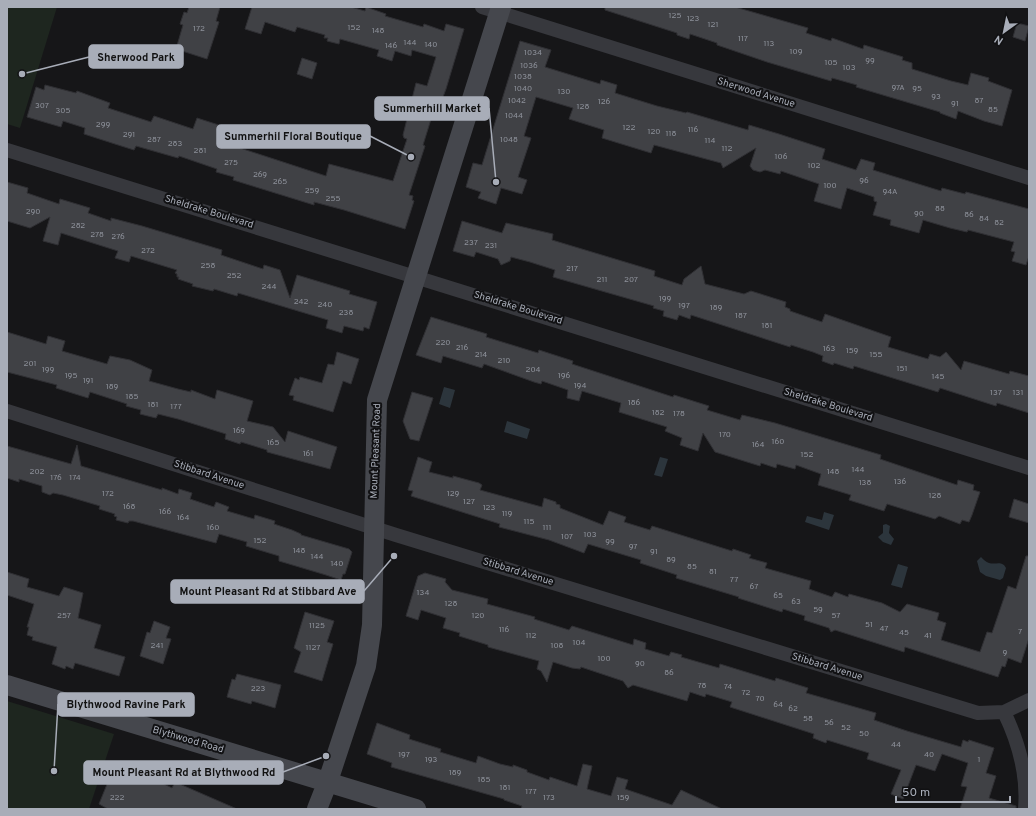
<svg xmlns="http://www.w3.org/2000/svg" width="1036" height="816" viewBox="0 0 1036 816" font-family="Overpass,sans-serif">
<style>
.green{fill:#1e261f}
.water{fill:#2c353c}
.building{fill:#404145;stroke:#303034}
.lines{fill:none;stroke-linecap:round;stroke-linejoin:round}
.street{stroke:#37383d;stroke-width:14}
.secondary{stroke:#45474d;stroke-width:20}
.labels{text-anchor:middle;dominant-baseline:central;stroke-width:4;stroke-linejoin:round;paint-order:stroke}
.number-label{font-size:8px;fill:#8e929b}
.street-label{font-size:10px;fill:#a8adb8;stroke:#111113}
.leader{fill:none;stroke:#a8adb8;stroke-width:1.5}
.callout-dot{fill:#a8adb8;stroke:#111113;stroke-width:1.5}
.callout{fill:#a8adb8;stroke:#a8adb8;stroke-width:1.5}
.callout-label{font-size:11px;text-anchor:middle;font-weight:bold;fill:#111}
</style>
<rect width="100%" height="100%" fill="#161618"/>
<path class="green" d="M7,7H57L20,128L7,124Z
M7,701L114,734L89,809H7Z"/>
<path class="water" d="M444,387L455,390L450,408L439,404Z
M507,421L530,429L527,439L504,432Z
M660,457L668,459L662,477L654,475Z
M824,512L834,515L829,530L805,522L807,516L822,520Z
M886,524L890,526L889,533L894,539L891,545L883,542L878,537L883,533V525Z
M981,557C983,559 986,562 989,563C996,565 1002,560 1006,568L1003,578L1000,580L986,576L980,572L977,561Z
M898,564L908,567L902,588L891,585Z"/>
<path class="building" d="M189,7H220L216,21L219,22L207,59L176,49L183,25L180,24L184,12L187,13Z
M252,7H351L365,11L366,7L386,14L385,16L423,27L424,24L444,31L446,24L464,29L446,89L435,118L432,116L423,145L425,146L409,195L413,196L412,200L414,201L405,229L344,210L314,202V205L233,180L234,177L216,172L217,169L179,156L178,158L136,146L134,150L115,144L84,134L85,128L63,121L61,127L27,117L36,87L44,90L45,85L76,93L77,91L110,103L108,108L151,122L154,116L193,129L197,118L228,128L225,138L241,143L240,148L326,176L329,164L393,181L407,139L404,138L403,135L416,83L427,86L436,57L412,50L411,56L395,51L392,61L377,56L379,50L340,39L339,44L327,41L328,38H324L325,35L297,27L295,32L265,22L261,34L245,29Z
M605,7H735L808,28L806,33L831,41L832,38L863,49L864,45L903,57L902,60L912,63V69L951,81L968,85L971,73L989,78L988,81L1012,90L1002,126L984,121L958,111L956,119L940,113V112L856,87L857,85L832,78L831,81L767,62L717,45V43L690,34L689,39L677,35V33L605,10Z
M1017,23L1029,26L1025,41L1013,37Z
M520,41L551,50L545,67L600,84L601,80L617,85L615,93L657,106L686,113L687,112L748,130L749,125L779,134L825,149L822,159L856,170L861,159L875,163L873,170L941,191L942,188L965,194L966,192L1029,209V256L1026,265L1012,261L1015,252L1011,251L1014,242L968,230L967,232L950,228L923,220L919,233L890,225L891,220L873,215L877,202L874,201V197L847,188L841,209L814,201L819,184L781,171L780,174L765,170L760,172L753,170L750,166L756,148L723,168L721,163L654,145L651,153L602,138L604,130L569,119L573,108L536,97L524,136L531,138L518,177L527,180L522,194L501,188L496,204L478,198L481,192L466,187L473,163L482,165Z
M302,58L317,63L312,79L297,74Z
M7,182L28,188L27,193L59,204L60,199L90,208L88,213L111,221V218L142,226L222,250L221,255L263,269L264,265L280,270L290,298L297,275L350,291L349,294L377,302L369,329L364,327L363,331L344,326L342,333L326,328L328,320L238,293L237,296L214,289L213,291L192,286L193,284L178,279L179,277H177V274L175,273L177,270L131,256L129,262L115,258L118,251L61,233L58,245L43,241L50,217L30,228L7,221Z
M462,221L502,233L506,223L553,234L552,240L655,271L654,276L682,285L684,279L701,266L705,284L744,294L751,291L786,302L785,307L790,309V311L822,322L825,314L848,322L891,337L888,347L928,359L930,354L940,357L946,352L961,370L964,361L1009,374L1010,371L1029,376V413L997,403L996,406L940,388L938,392L854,366L853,369L834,363L833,365L822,361L823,356L813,352L791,345L790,347L691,315L690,319L679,315L677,320L663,316L664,311L653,308L654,306L553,277L555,270L530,262L511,257L510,261L501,265L498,259L476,252L474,257L453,251Z
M431,317L487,334L486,337L538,353L539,350L573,361L572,364L673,397L674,395L709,406L707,410L740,420L742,415L775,423L881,455L880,459L957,485L958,480L974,485L973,490L980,492L972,515L969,522L962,520L960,524L939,516L935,519L887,504L884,511L849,500L851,495L818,485L821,474L796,465L795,469L777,464L776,468L761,463L760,466L715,452L703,433L698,451L680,445L682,438L665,431L667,427L619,412L621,403L582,391L579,401L567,398L568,390L542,381L541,384L534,382L484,364L482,368L443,356L441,363L416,355Z
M7,332L46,344L48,336L65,341L62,351L107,364L110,356L130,360L152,370L149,381L178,389L191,392V390L215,399L217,390L253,401L247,421L273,427L285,442L288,431L337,447L330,469L267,452V450L241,442L240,444L225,439L226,434L178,419L158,414L156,418L140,414L141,410L126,406L127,404L90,392L88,398L56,388L57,385L7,372Z
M337,352L359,359L351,384L343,381L333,412L293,400L294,396L289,395L295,378L299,380L300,377L322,383L328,364L334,365Z
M412,392L433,398L419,441L410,439L403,421Z
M77,445L81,466L162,490V488L178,494L179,489L192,493L190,499L214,507L216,502L229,507L227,511L254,519L255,515L275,521L274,524L292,530L301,534V535L349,549L352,552L345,574H343L341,580L326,575L279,561V556L246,546L247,542L219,534L216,543L133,521H129L128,523L116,520L117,517L114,516L115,514L99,509L100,506L63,495L53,493L50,495L42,492V486L19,479V482L7,478V446L71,464Z
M418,457L432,462L429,472L453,478V476L479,483L482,485L480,490L542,507L544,498L556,502V504L560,505V508L603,525L609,511L626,517L624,522L650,530L652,526L732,551L733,549L751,555L749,558L767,563L765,568L811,581L809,589L832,597L835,592L848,597L849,594L882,603L900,612L907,604L939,613L937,620L946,623L941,640L980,652L987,632L992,633L1008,586L1016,589L1026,556H1029V638L1021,663L1008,658L1005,667L1002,666L998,677L905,647L904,652L835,630L831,632L829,628L804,620L805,616L783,609L782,612L738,598L739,597L676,578L677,575L640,563L641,560L588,544L584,553L549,540L499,527L500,524L411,496L413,491L408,490Z
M1014,499L1029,504V523L1009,517Z
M7,572L29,579L27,587L59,596L64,587L83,593L78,618L101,625L94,648L125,657L119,676L75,663L73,669L66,666L65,669L52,664L57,647L32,640L33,637L27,635L29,627H27L34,604L7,595Z
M425,573L446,579L445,582L452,590L488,599L487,604L535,617L534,619L569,630L572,626L633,645L634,639L646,643L645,649L669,656L671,652L682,655L681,657L719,668L720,664L775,681L776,678L808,688L806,693L876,713L874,720L907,731L961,747L963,740L968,742L969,740L994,748L986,773L996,776L989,798L1016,806V809H960L967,787L961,786L968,763L942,754L935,771L916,765L903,799L891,794L901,770L867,759L869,753L827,740L826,743L813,738L814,734L730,707L732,702L706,694L705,697L690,692L687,701L633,685L628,688L623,681L581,667L580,669L572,668L553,662L547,682L541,671L537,669L539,661L488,647V645L459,636L460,633L443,628L446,618L421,610L418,620L406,616L418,576Z
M305,612L334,621L327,642L333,644L322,681L294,672L301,652L294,648Z
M154,621L170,627L166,638L171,639L163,664L140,656L147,632L150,633Z
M237,674L281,685L275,708L252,701L251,704L227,697L232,679L235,680Z
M377,723L410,735L409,739L441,749L440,752L476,763L478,756L500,764L513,767V765L527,770V772L549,780L550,777L577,786L583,764L592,766L587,789L611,796L617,777L628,780L625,789L672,805L681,790L722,809H521L522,806L504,800V799L391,767L392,763L367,754Z
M114,767L145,780L150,777L172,788L175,782L237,809H108L99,804Z"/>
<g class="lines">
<path class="street" d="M482,7L1029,178
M7,150L1029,468
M7,411L396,535L978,713L1004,712L1029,700
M1004,712C1019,743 1028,774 1025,809"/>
<path class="secondary" d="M7,685L416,809
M317,809L328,781L366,666L372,625L377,400L501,7"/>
</g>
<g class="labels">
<g class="number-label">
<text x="675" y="16">125</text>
<text x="693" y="19">123</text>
<text x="713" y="25">121</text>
<text x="354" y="28">152</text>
<text x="199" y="29">172</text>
<text x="378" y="31">148</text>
<text x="743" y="39">117</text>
<text x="410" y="43">144</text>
<text x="769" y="44">113</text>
<text x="431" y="45">140</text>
<text x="391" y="46">146</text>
<text x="796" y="52">109</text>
<text x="533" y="53">1034</text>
<text x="870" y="61">99</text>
<text x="831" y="63">105</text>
<text x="529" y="66">1036</text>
<text x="849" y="68">103</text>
<text x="523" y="77">1038</text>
<text x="898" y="88">97A</text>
<text x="523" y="89">1040</text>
<text x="917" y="89">95</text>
<text x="564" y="92">130</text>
<text x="936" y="97">93</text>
<text x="517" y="101">1042</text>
<text x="979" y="101">87</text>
<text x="604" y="102">126</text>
<text x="955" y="104">91</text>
<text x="42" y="106">307</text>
<text x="583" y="107">128</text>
<text x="993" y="110">85</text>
<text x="63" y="111">305</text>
<text x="514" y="116">1044</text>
<text x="103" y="125">299</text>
<text x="629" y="128">122</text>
<text x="693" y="130">116</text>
<text x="654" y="132">120</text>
<text x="671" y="134">118</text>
<text x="129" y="135">291</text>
<text x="154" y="140">287</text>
<text x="509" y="140">1048</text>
<text x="710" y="141">114</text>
<text x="175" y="144">283</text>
<text x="727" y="149">112</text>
<text x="200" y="151">281</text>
<text x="781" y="157">106</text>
<text x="231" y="163">275</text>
<text x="814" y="166">102</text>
<text x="260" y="175">269</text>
<text x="864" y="181">96</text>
<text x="280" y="182">265</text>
<text x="830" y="186">100</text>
<text x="312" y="191">259</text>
<text x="890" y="192">94A</text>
<text x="333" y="199">255</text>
<text x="940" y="209">88</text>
<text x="33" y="212">290</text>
<text x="919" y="214">90</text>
<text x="969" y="215">86</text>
<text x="984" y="219">84</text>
<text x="999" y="223">82</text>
<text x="78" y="226">282</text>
<text x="97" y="235">278</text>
<text x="118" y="237">276</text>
<text x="471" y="243">237</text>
<text x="491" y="246">231</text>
<text x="148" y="251">272</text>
<text x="208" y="266">258</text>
<text x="572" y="269">217</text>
<text x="234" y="276">252</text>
<text x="602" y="280">211</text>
<text x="631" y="280">207</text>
<text x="269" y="287">244</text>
<text x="665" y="299">199</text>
<text x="301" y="302">242</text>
<text x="325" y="305">240</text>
<text x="684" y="306">197</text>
<text x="716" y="308">189</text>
<text x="346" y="313">238</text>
<text x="741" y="316">187</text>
<text x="767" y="326">181</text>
<text x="443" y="343">220</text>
<text x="462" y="348">216</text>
<text x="829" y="349">163</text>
<text x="852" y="351">159</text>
<text x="481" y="355">214</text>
<text x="876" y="355">155</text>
<text x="504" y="361">210</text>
<text x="30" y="364">201</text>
<text x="902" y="369">151</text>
<text x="48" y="370">199</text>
<text x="533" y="370">204</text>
<text x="71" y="376">195</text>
<text x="564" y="376">196</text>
<text x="938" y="377">145</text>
<text x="88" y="381">191</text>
<text x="580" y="386">194</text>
<text x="112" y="387">189</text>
<text x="996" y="393">137</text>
<text x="1018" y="393">131</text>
<text x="132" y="397">185</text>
<text x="634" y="403">186</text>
<text x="153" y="405">181</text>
<text x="176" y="407">177</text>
<text x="658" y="413">182</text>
<text x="679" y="414">178</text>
<text x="239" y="431">169</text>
<text x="725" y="435">170</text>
<text x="778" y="442">160</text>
<text x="273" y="443">165</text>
<text x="758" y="445">164</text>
<text x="308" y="454">161</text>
<text x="807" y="455">152</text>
<text x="858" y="470">144</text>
<text x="37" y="472">202</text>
<text x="833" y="472">148</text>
<text x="56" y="478">176</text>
<text x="75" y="478">174</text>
<text x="900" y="482">136</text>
<text x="865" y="483">138</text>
<text x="108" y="494">172</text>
<text x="453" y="494">129</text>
<text x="935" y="496">128</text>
<text x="469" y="502">127</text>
<text x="129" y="507">168</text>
<text x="489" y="508">123</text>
<text x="165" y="512">166</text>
<text x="507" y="514">119</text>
<text x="183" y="518">164</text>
<text x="529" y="522">115</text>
<text x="213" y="528">160</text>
<text x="547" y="528">111</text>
<text x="590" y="535">103</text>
<text x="567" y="537">107</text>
<text x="260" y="541">152</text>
<text x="610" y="542">99</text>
<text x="633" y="547">97</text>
<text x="299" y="551">148</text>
<text x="654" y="552">91</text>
<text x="317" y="557">144</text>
<text x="671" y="560">89</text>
<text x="337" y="564">140</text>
<text x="692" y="567">85</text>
<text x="713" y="572">81</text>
<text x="734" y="580">77</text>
<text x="754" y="587">67</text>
<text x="423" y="593">134</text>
<text x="778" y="596">65</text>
<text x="796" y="602">63</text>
<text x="451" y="604">128</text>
<text x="818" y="610">59</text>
<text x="64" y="616">257</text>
<text x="478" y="616">120</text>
<text x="836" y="616">57</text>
<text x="869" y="625">51</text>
<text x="317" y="626">1125</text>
<text x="884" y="629">47</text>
<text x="504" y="630">116</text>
<text x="1020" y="632">7</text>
<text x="904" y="633">45</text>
<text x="531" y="636">112</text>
<text x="928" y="636">41</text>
<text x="579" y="643">104</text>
<text x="157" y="646">241</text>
<text x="557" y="646">108</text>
<text x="313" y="648">1127</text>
<text x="1005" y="653">9</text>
<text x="604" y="659">100</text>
<text x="640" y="664">90</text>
<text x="669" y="673">86</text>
<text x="702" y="686">78</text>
<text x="728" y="687">74</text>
<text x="258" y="689">223</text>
<text x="746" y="693">72</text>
<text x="760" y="699">70</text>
<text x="778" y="705">64</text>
<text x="793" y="709">62</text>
<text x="808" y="719">58</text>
<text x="829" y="723">56</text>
<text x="846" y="728">52</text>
<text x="864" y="734">50</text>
<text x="896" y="745">44</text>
<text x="404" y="755">197</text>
<text x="929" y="755">40</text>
<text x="431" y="760">193</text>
<text x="979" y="760">1</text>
<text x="455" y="773">189</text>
<text x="484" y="780">185</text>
<text x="505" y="788">181</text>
<text x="531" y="792">177</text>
<text x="117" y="798">222</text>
<text x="549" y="798">173</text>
<text x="623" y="798">159</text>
</g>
<g class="street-label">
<text transform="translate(756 93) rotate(17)">Sherwood Avenue</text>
<text transform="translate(209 212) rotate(17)">Sheldrake Boulevard</text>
<text transform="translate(518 308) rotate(17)">Sheldrake Boulevard</text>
<text transform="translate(828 405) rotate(17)">Sheldrake Boulevard</text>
<text transform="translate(376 451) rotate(-88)">Mount Pleasant Road</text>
<text transform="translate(209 475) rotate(18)">Stibbard Avenue</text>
<text transform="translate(518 572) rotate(17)">Stibbard Avenue</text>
<text transform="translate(827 667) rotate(17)">Stibbard Avenue</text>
<text transform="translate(188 740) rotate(16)">Blythwood Road</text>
</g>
</g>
<path class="leader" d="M22 74L89 57M496 182L489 108M411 157L370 136M394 556L364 591M54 771L58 704M326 756L283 772"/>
<g class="callout-dot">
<circle cx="22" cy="74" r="4"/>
<circle cx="496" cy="182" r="4"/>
<circle cx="411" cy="157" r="4"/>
<circle cx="394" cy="556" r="4"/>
<circle cx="54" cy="771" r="4"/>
<circle cx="326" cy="756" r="4"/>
</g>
<g class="callout">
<rect x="89" y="45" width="94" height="23" rx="4"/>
<rect x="375" y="97" width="114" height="23" rx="4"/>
<rect x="217" y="125" width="153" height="23" rx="4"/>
<rect x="171" y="580" width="193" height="23" rx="4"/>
<rect x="58" y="693" width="136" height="23" rx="4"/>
<rect x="84" y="761" width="199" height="23" rx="4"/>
</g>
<g class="callout-label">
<text x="136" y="61">Sherwood Park</text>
<text x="432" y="112">Summerhill Market</text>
<text x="293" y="140">Summerhil Floral Boutique</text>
<text x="268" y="595">Mount Pleasant Rd at Stibbard Ave</text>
<text x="126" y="708">Blythwood Ravine Park</text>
<text x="184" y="776">Mount Pleasant Rd at Blythwood Rd</text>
</g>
<rect width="1036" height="816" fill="none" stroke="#a8adb8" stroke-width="16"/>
<g transform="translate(1004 32) rotate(213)" stroke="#111113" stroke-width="3" paint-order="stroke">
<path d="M0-3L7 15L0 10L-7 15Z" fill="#a8adb8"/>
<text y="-6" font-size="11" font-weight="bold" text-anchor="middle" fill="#a8adb8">N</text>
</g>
<path d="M896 796v6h114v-6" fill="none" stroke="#a8adb8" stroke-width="2"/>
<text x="902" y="796" font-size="12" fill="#a8adb8" stroke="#111113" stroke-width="3" paint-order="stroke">50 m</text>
</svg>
